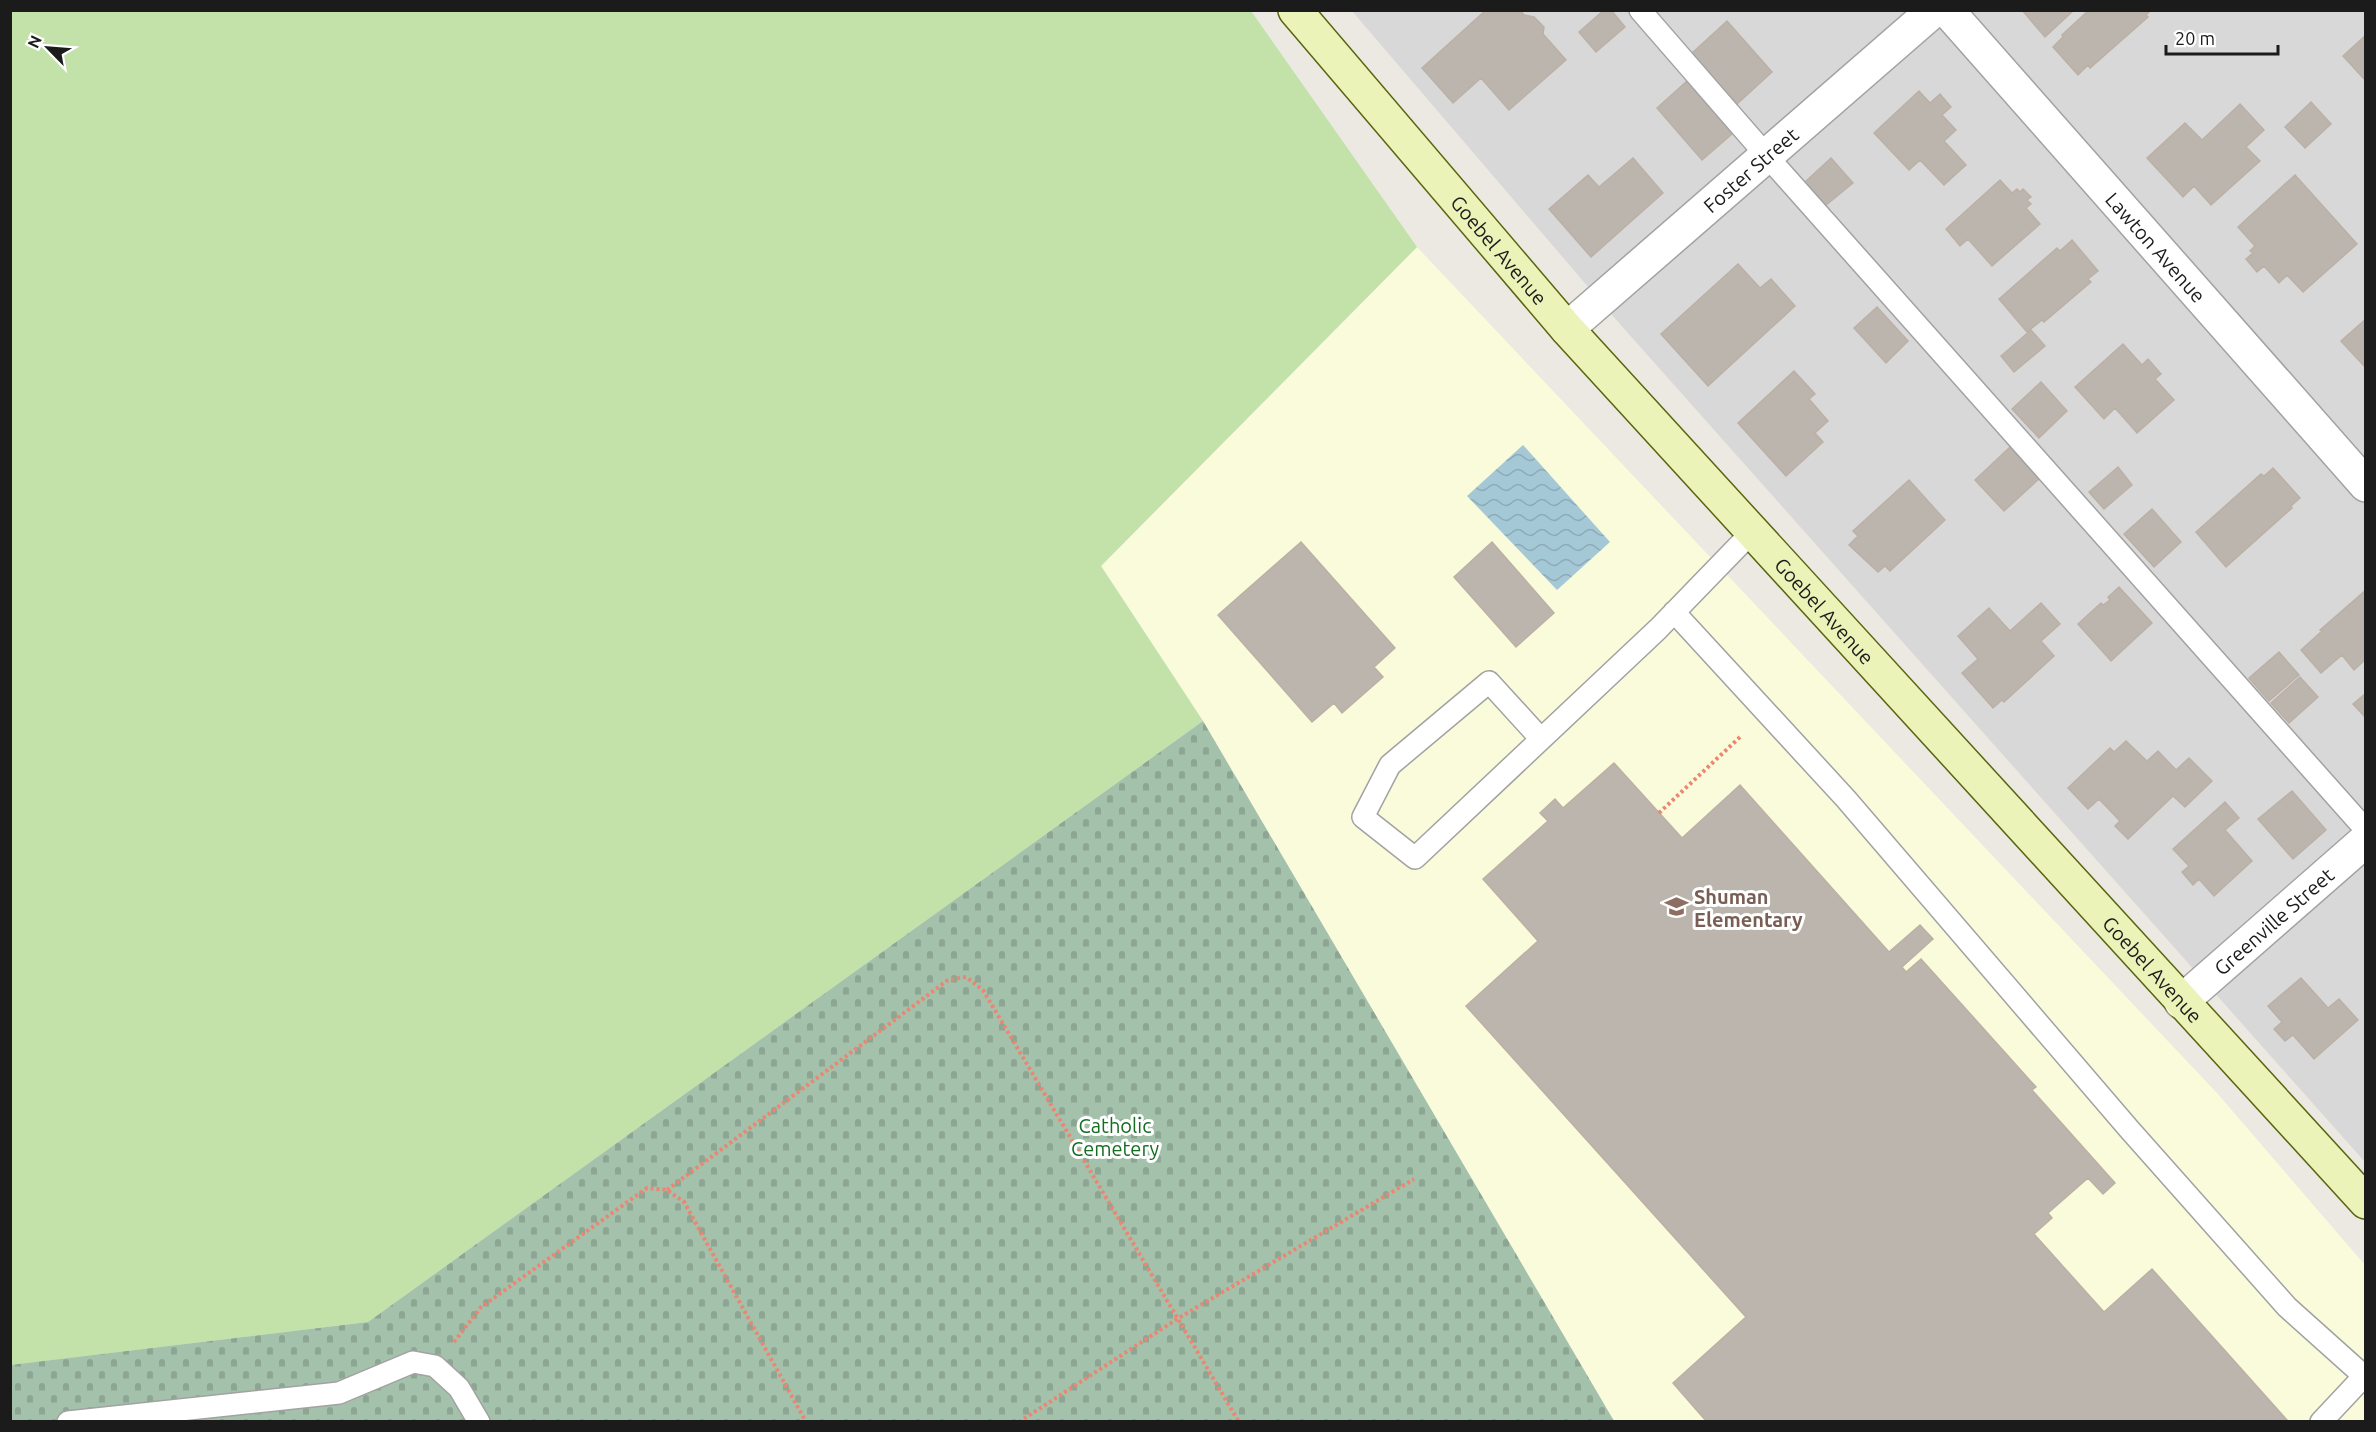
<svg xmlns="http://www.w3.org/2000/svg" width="2376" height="1432" viewBox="0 0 2376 1432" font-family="Ubuntu,sans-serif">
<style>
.residential{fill:#d9d8d8}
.education{fill:#f9fbda}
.grass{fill:#c2e2aa}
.cemetery{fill:url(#cemetery-stones)}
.water{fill:url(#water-waves)}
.building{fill:#bbb5ae;stroke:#bcb0a5;stroke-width:1.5}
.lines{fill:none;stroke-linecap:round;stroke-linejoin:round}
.lane-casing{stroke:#a2a2a2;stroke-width:24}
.street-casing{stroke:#a2a2a2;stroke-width:36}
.secondary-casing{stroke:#57660e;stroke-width:36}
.path{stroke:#ec8571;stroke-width:4;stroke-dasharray:3 3;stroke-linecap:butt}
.lane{stroke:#fff;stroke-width:21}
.street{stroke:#fff;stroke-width:33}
.secondary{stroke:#ecf3b8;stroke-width:33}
.labels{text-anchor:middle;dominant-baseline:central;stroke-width:6;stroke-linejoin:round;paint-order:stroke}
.street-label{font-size:20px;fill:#1b1b1b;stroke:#fff}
.education-label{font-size:20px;font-weight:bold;fill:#785e54;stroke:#fff;text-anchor:start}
.park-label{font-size:20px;fill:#146d21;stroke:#fff}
</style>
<defs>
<pattern id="cemetery-stones" width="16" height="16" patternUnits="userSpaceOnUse" patternTransform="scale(1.5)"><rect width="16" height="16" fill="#a4c2ab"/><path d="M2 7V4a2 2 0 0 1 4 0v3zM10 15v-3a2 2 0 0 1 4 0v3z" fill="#8da693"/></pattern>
<pattern id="water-waves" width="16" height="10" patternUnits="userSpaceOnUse" patternTransform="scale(1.5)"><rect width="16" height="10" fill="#a5c8d6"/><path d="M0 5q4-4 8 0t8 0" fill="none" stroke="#8dabb7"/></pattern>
</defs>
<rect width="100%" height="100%" fill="#ebe9e1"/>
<path class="residential" d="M1352,11H2365V1162L1619,323Z"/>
<path class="education" d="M1417,247L2217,1093L2365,1265V1421H1614L1203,721L1101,566Z"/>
<path class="grass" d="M10,11H1251L1417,247L1101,566L1203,721L368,1322L11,1365Z"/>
<path class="cemetery" d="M1203,721L1614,1421L11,1422L10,1365L368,1322Z"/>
<path class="water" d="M1523,445L1610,542L1557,590L1467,496Z"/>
<path class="building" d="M1486,10H1520L1524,15L1534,17L1544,27L1543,34L1566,60L1509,110L1481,78L1453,103L1422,68Z
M1604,10H1611L1625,27L1596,52L1579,32Z
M2022,10H2074L2045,37Z
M2089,10H2151L2146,15L2148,17L2090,68L2088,65L2078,75L2053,47L2063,37L2062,35Z
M1727,21L1772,72L1736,105L1691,54Z
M2366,35V81L2343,56Z
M1687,81L1732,134L1702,160L1657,108Z
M1919,91L1930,103L1940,94L1951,107L1942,115L1956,130L1944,141L1966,165L1944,185L1920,160L1909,170L1874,133Z
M2311,102L2331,124L2305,148L2285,127Z
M2240,104L2264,130L2246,147L2260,161L2211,205L2194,186L2183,197L2147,158L2185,123L2202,140Z
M1633,158L1663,193L1591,257L1549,209L1588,175L1599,187Z
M1831,158L1853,183L1825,206L1805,182Z
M2295,175L2357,244L2303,292L2287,275L2279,283L2264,266L2257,272L2246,259L2253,253L2250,251L2255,246L2238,227Z
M2000,180L2012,193L2017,189L2020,192L2023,189L2031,197L2027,200L2031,204L2026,208L2040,224L1992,266L1968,239L1960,246L1946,229Z
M2072,240L2098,271L2088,279L2091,282L2044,322L2042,320L2027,332L1999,299L2057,248L2060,251Z
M1738,264L1760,288L1771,279L1795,306L1708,386L1661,334Z
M1877,307L1908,341L1886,363L1854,328Z
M2366,319V368L2341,341Z
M2031,330L2045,346L2014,372L2001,356Z
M2123,344L2142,365L2148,359L2161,374L2155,379L2174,400L2137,433L2115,408L2104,419L2075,387Z
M1794,371L1815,394L1809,399L1828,421L1815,433L1823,442L1786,476L1738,423Z
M2041,382L2067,411L2039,438L2012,409Z
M2010,447L2040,478L2004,511L1975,480Z
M2118,467L2132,485L2104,509L2089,492Z
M2273,468L2300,498L2291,506L2292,508L2226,567L2196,532L2261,474L2264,476Z
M1909,480L1945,520L1890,571L1885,566L1878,572L1849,545L1858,536L1853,531Z
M2152,509L2181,542L2154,567L2124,534Z
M1301,542L1395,648L1374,667L1383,677L1342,713L1334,703L1312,722L1218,615Z
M1492,542L1554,613L1516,647L1454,577Z
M2119,587L2152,623L2111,661L2078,624L2101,603L2103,605L2110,600L2108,597Z
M2366,590V659L2354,670L2342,655L2321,673L2301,650L2322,631L2320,630Z
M2041,603L2060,624L2041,641L2054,656L2004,702L2002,700L1993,708L1962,673L1978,659L1958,636L1989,608L2010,631Z
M2279,652L2299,675L2269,701L2249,678Z
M2300,677L2318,697L2289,723L2271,703Z
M2366,693V718L2353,704Z
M2126,741L2147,761L2158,751L2176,770L2189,758L2212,781L2185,807L2173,796L2128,839L2115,826L2120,821L2099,799L2088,809L2068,788L2110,748L2114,752Z
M1614,763L1682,838L1740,785L1889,952L1920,925L1933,939L1902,967L1906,972L1921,959L2036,1087L2032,1090L2115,1183L2103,1194L2088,1178L2048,1213L2052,1218L2034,1234L2104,1312L2152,1269L2287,1420L1707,1422L1673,1383L1746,1317L1466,1006L1538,941L1483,879L1548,821L1540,813L1555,799L1563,808Z
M2292,791L2326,830L2293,859L2258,819Z
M2225,802L2239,818L2225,830L2252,861L2214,896L2199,879L2193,885L2182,872L2189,866L2173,849Z
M2301,978L2328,1008L2339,999L2358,1020L2314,1059L2293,1035L2285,1041L2274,1029L2282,1022L2268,1006Z"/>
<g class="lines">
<defs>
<path id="lane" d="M1640,10L1766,155L2366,830
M1674,612L1846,799L2129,1129L2287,1307L2364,1376
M1541,739L1489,682L1390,765L1363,817L1415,858L1658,629L1752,532
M68,1422L339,1393L413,1362L435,1366L459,1388L479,1422
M2321,1422L2366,1374"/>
<g id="street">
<path id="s1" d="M1947,10L2366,485"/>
<path id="s2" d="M1567,329L1934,10"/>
<path id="s3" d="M2181,1002L2366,840"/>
</g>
<g id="secondary">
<path id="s4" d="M1295,10L1567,329L2366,1202"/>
</g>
</defs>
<use href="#lane" class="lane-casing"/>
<use href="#street" class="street-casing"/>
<use href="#secondary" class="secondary-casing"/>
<path class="path" d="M1659,813L1740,737
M667,1190L948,980L966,977L983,990L1239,1422
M454,1342L481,1307L647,1188L667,1190L684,1202L806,1422
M1019,1422L1177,1319L1414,1179"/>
<use href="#lane" class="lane"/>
<use href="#street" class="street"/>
<use href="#secondary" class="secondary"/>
</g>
<defs>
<symbol id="school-bare" viewBox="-9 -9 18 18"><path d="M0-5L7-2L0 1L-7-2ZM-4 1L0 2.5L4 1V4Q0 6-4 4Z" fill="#8d6e63" stroke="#fff" stroke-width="2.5" paint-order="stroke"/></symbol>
</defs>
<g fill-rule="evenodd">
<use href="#school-bare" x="1660" y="890" width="33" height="33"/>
</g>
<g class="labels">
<g class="street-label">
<text stroke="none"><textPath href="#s2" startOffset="243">Foster Street</textPath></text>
<text stroke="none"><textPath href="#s1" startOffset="316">Lawton Avenue</textPath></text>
<text stroke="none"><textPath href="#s4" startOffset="315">Goebel Avenue</textPath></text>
<text stroke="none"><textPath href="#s4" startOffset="801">Goebel Avenue</textPath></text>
<text stroke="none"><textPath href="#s3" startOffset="123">Greenville Street</textPath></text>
<text stroke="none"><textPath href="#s4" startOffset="1287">Goebel Avenue</textPath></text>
</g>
<g class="education-label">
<text x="1694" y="896">Shuman<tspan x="1694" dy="23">Elementary</tspan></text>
</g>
<g class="park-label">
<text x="1115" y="1125">Catholic<tspan x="1115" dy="23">Cemetery</tspan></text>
</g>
</g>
<rect width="2376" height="1432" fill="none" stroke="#1b1b1b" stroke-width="24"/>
<g transform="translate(48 48) rotate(295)" stroke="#ffffff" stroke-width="4.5" paint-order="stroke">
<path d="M0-4.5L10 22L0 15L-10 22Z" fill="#1b1b1b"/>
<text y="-9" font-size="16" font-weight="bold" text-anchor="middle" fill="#1b1b1b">N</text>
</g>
<path d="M2166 45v9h112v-9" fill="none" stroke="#1b1b1b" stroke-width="3"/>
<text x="2175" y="45" font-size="18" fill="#1b1b1b" stroke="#ffffff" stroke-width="4.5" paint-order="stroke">20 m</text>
</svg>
